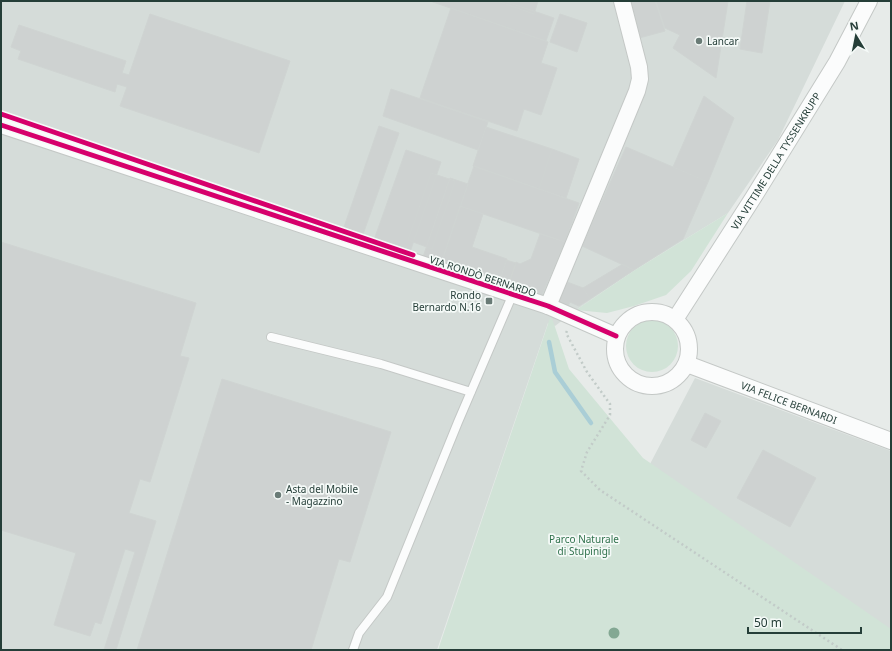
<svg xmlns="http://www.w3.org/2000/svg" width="892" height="651" viewBox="0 0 892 651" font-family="'Noto Sans',sans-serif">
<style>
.built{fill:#d5dcd9}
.green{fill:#d1e3d7}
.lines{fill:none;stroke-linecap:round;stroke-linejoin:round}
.stream{stroke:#aaced6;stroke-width:4.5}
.building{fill:#ced2d1;stroke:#cfd4d2}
.service-casing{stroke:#c4c8c6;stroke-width:10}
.minor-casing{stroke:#c4c8c6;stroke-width:18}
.path{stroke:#c2cbc8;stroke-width:2.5;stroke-dasharray:2 3;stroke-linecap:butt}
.service{stroke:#fbfcfc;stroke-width:8}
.minor{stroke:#fbfcfc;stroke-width:16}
.cycleway-casing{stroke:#f5faf8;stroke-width:8}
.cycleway{stroke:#d6006c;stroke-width:5}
.tree{fill:#83a893}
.poi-dot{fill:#697b76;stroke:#f5faf8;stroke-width:1.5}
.labels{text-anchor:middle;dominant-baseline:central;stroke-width:3.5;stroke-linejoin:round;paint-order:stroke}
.poi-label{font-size:10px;fill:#253e38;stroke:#f5faf8;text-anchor:start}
.street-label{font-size:10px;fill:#253e38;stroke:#f5faf8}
.park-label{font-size:10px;fill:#31724d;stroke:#f5faf8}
</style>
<rect width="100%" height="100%" fill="#e7ebe9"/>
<path class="built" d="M1,1H845L778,140L728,213L635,270L576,310L555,326L548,323L437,650H1Z
M695,378L891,451V631L650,464Z"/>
<path class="green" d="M728,213L691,271L666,295L634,306L607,313L576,310L635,270Z
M551,315L569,369L643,458L891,629V650H438Z
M626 346a26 26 0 1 1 52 0a26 26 0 1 1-52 0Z"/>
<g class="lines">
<path class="stream" d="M549,342L555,372L591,423"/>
</g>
<path class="building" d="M430,1H504L554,18L546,41Z
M497,1H538L534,14Z
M629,1H655L665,31L639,38Z
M656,1H728L716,78L673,48L680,35L665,28Z
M747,1H770L762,53L740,49Z
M451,8L548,42L541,63L557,68L541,115L524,109L517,131L420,98Z
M150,14L290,61L259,153L120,106L127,87L117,84L115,92L18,59L21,51L11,47L19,25L126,61L122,73L129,75Z
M560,14L587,23L577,52L550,42Z
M391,89L488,122L478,150L383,116Z
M704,96L734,118L708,182L673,167Z
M379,126L399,133L362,237L343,230Z
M486,127L552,149L539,189L473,166Z
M626,147L708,182L683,239L634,270L582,246Z
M552,149L579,159L566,198L539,189Z
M406,150L441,162L410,252L374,240Z
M474,166L579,203L565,242L460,206Z
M431,173L455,181L432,249L408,240Z
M450,178L468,184L441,264L423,257Z
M460,206L483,214L472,247L507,259L499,283L441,264Z
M540,234L565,242L541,297L508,286L516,262L520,264L531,259Z
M1,242L196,303L180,356L189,358L150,482L140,479L129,513L156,521L116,650H104L135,552L125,549L101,624L95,622L90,636L54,625L76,553L1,530Z
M506,260L516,263L508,286L499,283Z
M623,264L634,270L590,299L583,288Z
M567,282L583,288L590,299L579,306L570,302L567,308L557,304Z
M222,379L391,432L350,562L339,559L311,650H137Z
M705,413L721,421L706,448L691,440Z
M763,450L816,478L790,527L737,498Z"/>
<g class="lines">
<defs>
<path id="service" d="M271,337L381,364L471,392
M353,650L359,633L387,597L458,422L512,296"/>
<g id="minor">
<path d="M1,125L548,306L616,336"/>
<path d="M548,306L637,91L640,79L639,67L622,1"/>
<circle cx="652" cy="349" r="37"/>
<path id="s1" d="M676,318L753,198L837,62L869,1"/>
<path id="s2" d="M687,364L891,441"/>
</g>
</defs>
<use href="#service" class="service-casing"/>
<use href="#minor" class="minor-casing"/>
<path class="path" d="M567,331L566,333L587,372L610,404V415L587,452L581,471L600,490L842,650"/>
<use href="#service" class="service"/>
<use href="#minor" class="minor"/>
<defs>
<path id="cycleway" d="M1,114L413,255
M1,125L548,306L616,336"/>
</defs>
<use href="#cycleway" class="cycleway-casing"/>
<use href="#cycleway" class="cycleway"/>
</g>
<circle class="tree" cx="614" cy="633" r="5.5"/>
<g class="poi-dot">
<circle cx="699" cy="41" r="4"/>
<rect x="485" y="297" width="8" height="8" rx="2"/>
<circle cx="278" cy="495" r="4"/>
</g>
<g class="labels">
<g class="poi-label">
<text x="707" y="41">Lancar</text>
<text x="481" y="295" text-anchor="end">Rondo<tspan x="481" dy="12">Bernardo N.16</tspan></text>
<text x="286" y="489">Asta del Mobile<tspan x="286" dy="12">- Magazzino</tspan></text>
</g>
<g class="street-label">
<text stroke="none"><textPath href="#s1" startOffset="186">VIA VITTIME DELLA TYSSENKRUPP</textPath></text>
<text transform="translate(483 276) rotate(18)">VIA RONDÒ BERNARDO</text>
<text stroke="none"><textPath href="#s2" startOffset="109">VIA FELICE BERNARDI</textPath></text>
</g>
<g class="park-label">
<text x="584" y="539">Parco Naturale<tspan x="584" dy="12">di Stupinigi</tspan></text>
</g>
</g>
<rect width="892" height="651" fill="none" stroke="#253e38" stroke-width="4"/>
<g transform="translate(856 36) rotate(350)" stroke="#f5faf8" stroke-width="3" paint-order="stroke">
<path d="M0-3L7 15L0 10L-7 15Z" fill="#253e38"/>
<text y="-6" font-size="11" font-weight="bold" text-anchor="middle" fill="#253e38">N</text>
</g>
<path d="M748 627v6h113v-6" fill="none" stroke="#253e38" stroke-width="2"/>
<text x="754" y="627" font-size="12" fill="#253e38" stroke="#f5faf8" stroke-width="3" paint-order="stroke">50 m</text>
</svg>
